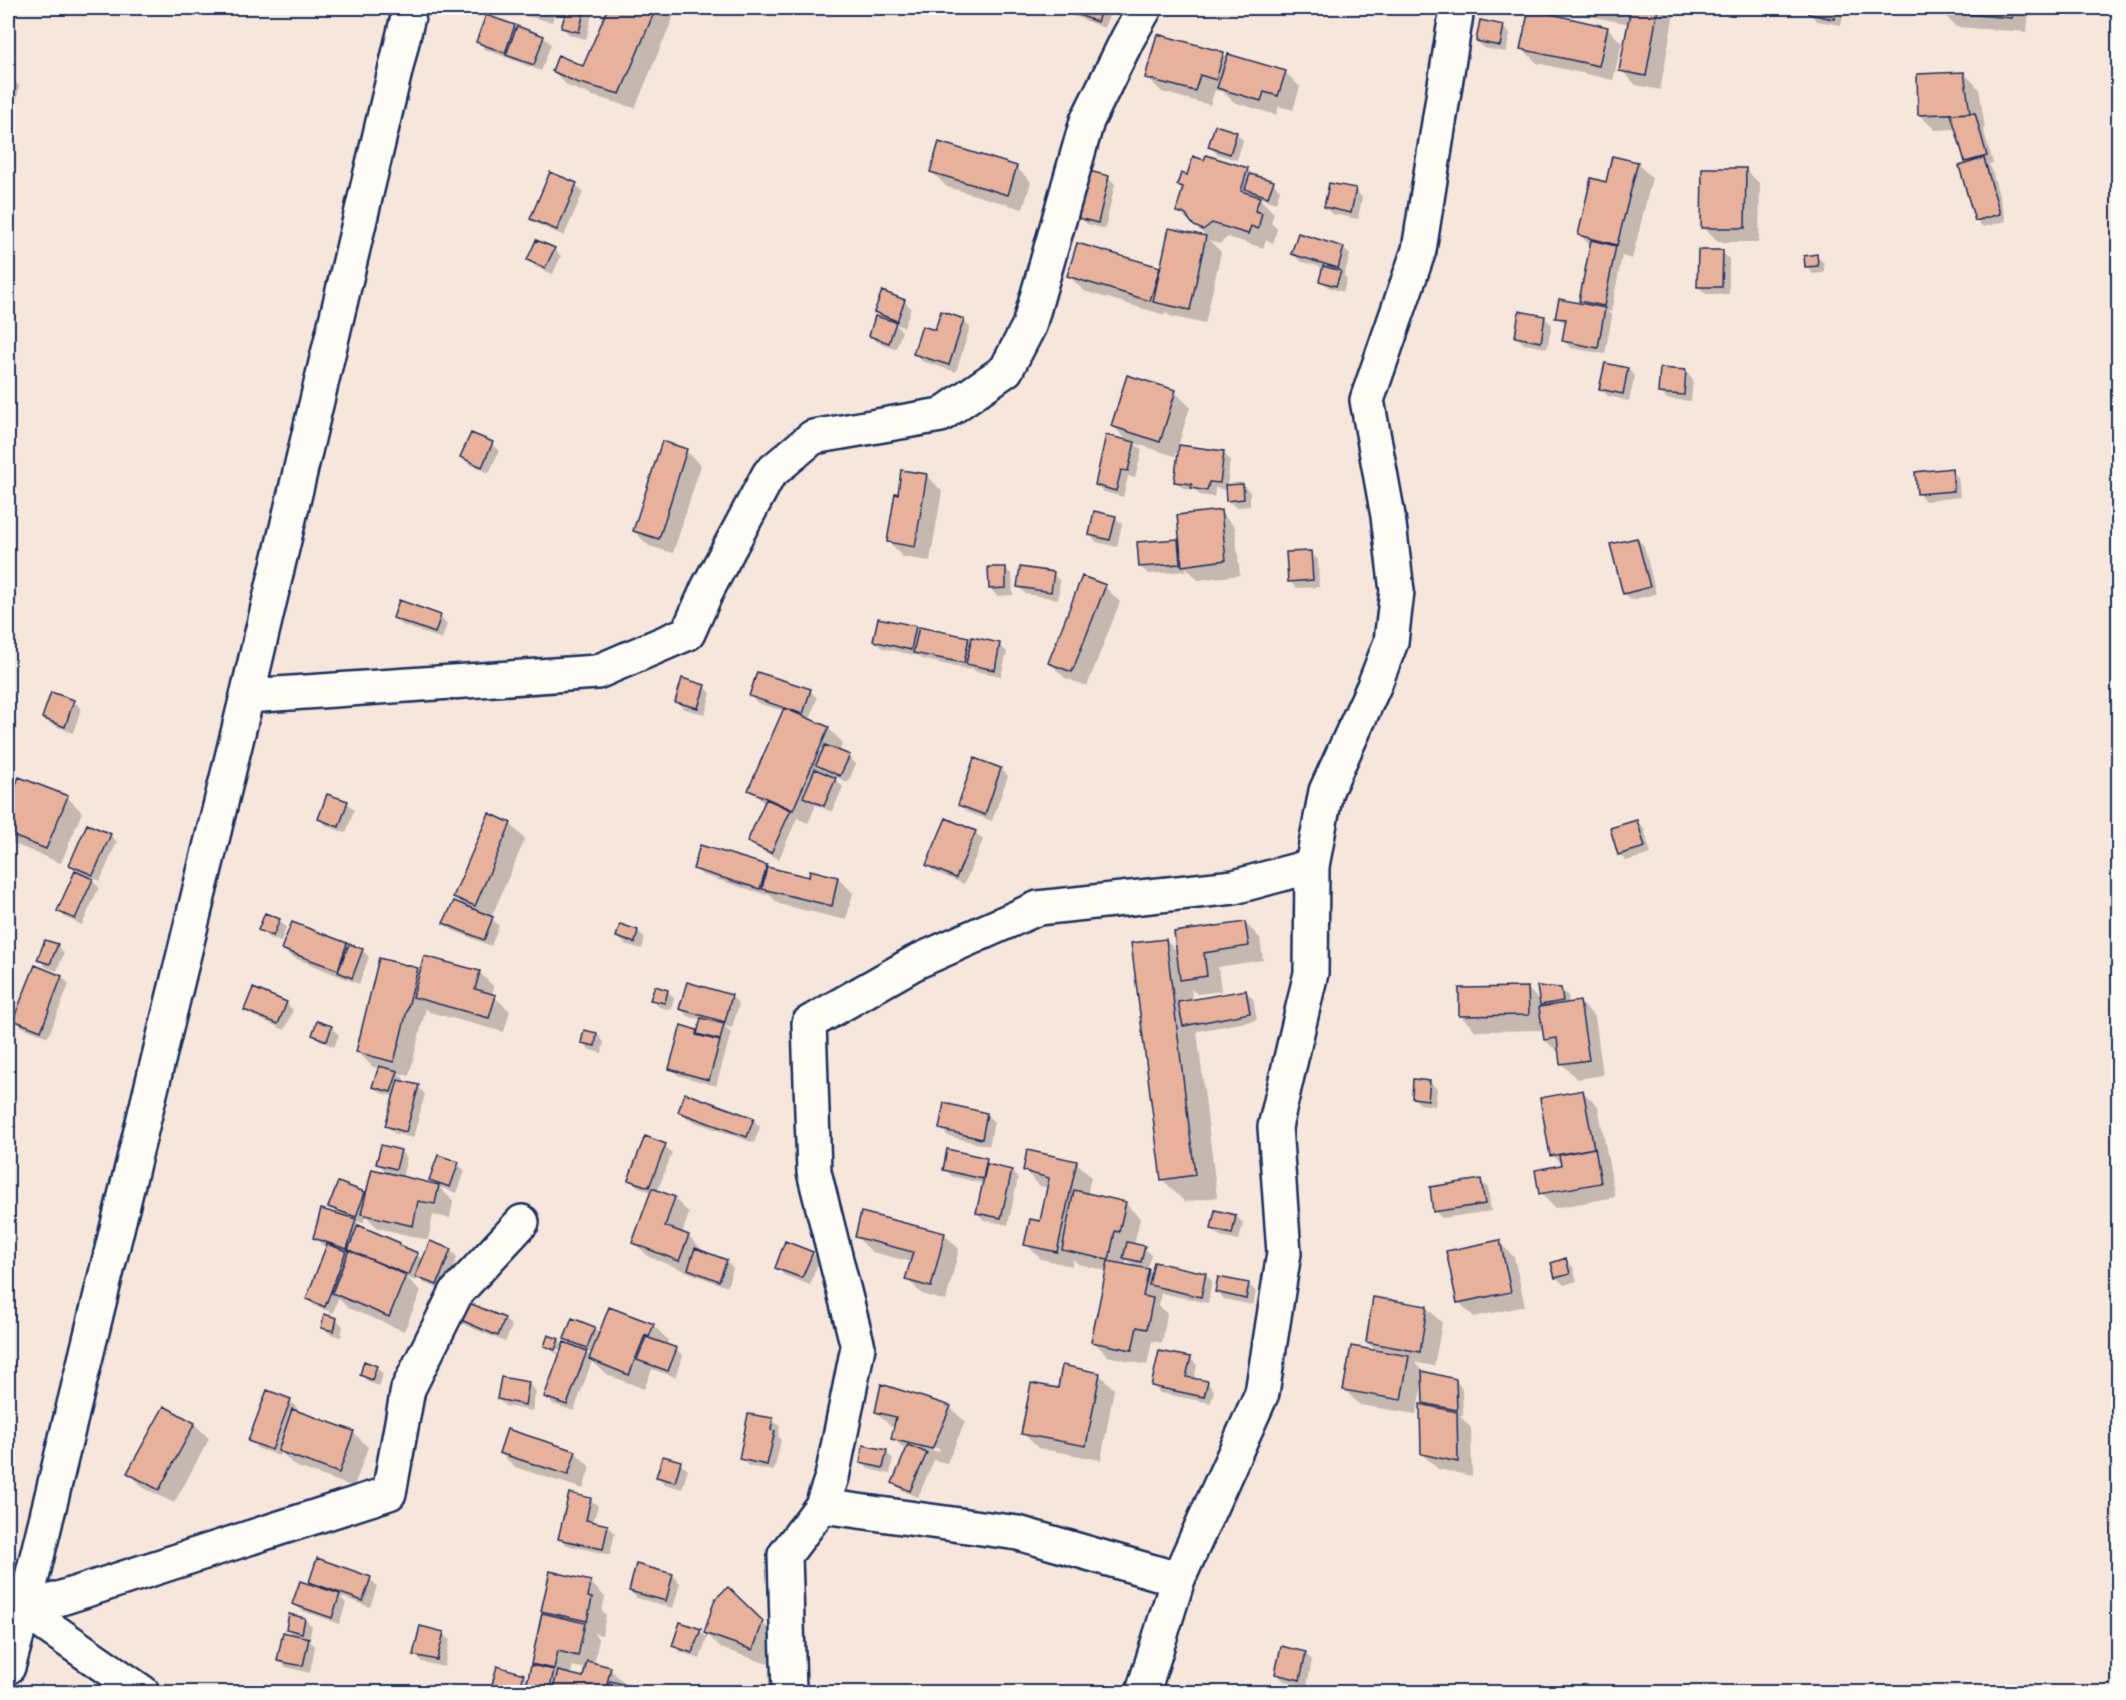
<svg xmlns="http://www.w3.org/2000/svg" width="2126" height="1700" viewBox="0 0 2126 1700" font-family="'Gochi Hand',sans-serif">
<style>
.shadow{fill:#0003;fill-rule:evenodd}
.building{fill:#e7b19c;stroke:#1b2f5e;stroke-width:1.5}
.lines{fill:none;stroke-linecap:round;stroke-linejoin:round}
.minor-casing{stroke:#1b2f5e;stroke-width:38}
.minor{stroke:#fdfcf7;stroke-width:33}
</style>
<rect width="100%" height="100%" fill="#f6e6dc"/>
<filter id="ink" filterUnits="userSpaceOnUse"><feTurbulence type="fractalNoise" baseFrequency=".0167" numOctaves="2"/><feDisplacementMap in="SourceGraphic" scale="12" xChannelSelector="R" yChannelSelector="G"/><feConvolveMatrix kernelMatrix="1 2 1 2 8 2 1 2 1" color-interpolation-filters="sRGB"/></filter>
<g filter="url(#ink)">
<path class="shadow" d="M507,8H556L552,22L512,13Z
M568,8H590L593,11L586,39L570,35L563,28Z
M609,8H677L635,108L593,96L568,86L553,71L584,68Z
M1059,8H1112L1104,28L1062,11Z
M1547,8H1675L1660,90L1636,85L1621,70L1630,24Z
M1811,8H1845L1841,25L1817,21L1810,14Z
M1942,8H2029L2027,32L1956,27L1942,12Z
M514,27L517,30L543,37L551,44L541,71L485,49L478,41Z
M1503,27L1510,34L1506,52L1484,48L1477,41Z
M1607,28L1622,43L1613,80L1537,63L1522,48Z
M1223,53L1228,58L1285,72L1300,87L1293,110L1279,106L1276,115L1234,102L1223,92L1215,90L1210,105L1162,92L1147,77Z
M1964,73L1979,89L1985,128H1983L1993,163L1988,165L1991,167L2006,221L1983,227L1976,220L1970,164L1967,162L1957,129L1935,130L1920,115Z
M8,78L12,79L19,86L15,113L8,111Z
M1236,133L1243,140L1237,160L1217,154L1210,147Z
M1637,163L1652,178L1632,259L1622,256L1611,312L1607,311L1612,316L1605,354L1571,348L1563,340L1567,325L1557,317L1586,305L1581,300L1592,247L1579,234L1607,183Z
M1016,167L1031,182L1023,209L947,187L932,172Z
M1247,169L1255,177L1273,183L1280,190L1276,203L1258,197L1274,213L1271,223L1277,229L1273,243L1266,240L1263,248L1228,237L1219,244L1209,240L1221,252L1205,324L1170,316L1166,312L1165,315L1084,291L1069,276L1159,268L1161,271L1171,229L1207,237L1178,211L1184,190L1179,185L1188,177Z
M1745,169L1760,184L1759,242H1718L1703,227Z
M1108,177L1115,184L1105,229L1087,224L1080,217Z
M576,185L583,192L564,236L539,225L532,218Z
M1355,190L1362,197L1358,219L1332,214L1325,207Z
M1343,248L1350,255L1344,276L1347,279L1343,292L1328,287L1321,280L1324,268L1300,261L1293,254Z
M554,249L561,256L553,274L536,267L529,260Z
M1722,252L1729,259V294H1706L1699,287Z
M1816,256L1824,263V273L1813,274L1806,266Z
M904,301L911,308L904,327L895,324L902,331L896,349L877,342L870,335L884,320L876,312Z
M1545,318L1552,325L1547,348L1524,344L1517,337Z
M963,320L970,327L956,372L922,361L915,353L936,332Z
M1628,369L1635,376L1629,401L1608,396L1601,389Z
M1686,372L1693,379L1691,401L1667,399L1660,392Z
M1175,392L1190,407L1175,456L1134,443L1142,450L1135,478L1128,476L1123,497L1104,492L1097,485L1129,442L1112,425Z
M492,444L499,451L489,473L469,464L462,457Z
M686,451L701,465L673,553L649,546L634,531Z
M1223,452L1230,460L1227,487L1243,485L1250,492V506L1235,507L1228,500L1227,490L1215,488L1214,497L1200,495L1195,490L1183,488L1176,481Z
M1951,470L1958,477L1960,497L1925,501L1918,493Z
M903,472L927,476L942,491L930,561L903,557L888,542Z
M1220,512L1235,527L1240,575L1198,580L1186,567V571L1148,574L1141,567L1177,540L1181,545Z
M1115,517L1122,524L1117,547L1097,542L1090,535Z
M1637,539L1644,546L1656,594L1631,600L1624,593Z
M1311,553L1318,560L1319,587L1297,588L1289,581Z
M1005,568L1012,575L1013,595L997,596L990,588Z
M1053,574L1060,581L1058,599L1026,594L1018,586Z
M1083,578L1105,587L1120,602L1087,686L1065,678L1050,663Z
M440,617L447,624L442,639L402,625L394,618Z
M915,627L919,631L968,639L972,642L999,645L1007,652L1001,676L975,671L971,667L970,670L922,659L919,656L882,648L875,641Z
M704,686L711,693L705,714L684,709L677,702Z
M810,691L817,698L810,720L828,728L843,743L839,752L849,757L856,764L848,782L831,775L843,787L832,812L816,805L808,823L797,818L779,859L756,848L749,841L765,804L750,789L784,711L758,703L750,696Z
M52,694L74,701L81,709L73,733L51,724L43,717Z
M1001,769L1008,776L992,821L967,812L959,804Z
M20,779L67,797L82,812L61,863L14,844L8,838V809Z
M347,803L354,810L346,833L327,826L320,819Z
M947,820L976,833L983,840L964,884L935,872L928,865Z
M1637,822L1644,829L1651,854L1626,861L1619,854Z
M510,824L525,839L491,918L499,926L491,946L452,930L445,923L466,908L455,896Z
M110,835L117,842L100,881L88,876L99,887L82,925L66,918L59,911L77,871L71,865Z
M701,847L768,868L810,879L811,872L838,878L853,893L846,920L779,904L768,893L767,895L702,875L695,868Z
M279,920L286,927L281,942L267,937L260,929Z
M1245,923L1260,938L1263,960L1218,967L1221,991L1197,994L1191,988L1193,1001L1246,992L1253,999L1257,1020L1197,1031L1217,1197L1185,1202L1162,1179L1166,940L1178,953Z
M293,924L349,947L362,950L369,957L359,984L290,956L283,949Z
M638,931L645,938L642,949L625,944L618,937Z
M57,945L64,953L57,971L46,967L39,959Z
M417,969L421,973L479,972L494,987L492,995L510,1011L504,1032L429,1012L426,1008L409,1076L398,1073L404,1079L403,1083L418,1087L425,1094L413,1138L394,1133L386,1125L395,1097L381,1093L374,1086L379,1068L373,1067L358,1052Z
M62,977L69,984L48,1037L22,1027L15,1019Z
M688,984L732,997L739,1004L732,1028L724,1026L731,1033L716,1086L678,1075L671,1068L682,1027L699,1032L702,1020L688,1016L680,1009Z
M1528,989L1541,1002L1561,989L1568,996L1569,1004L1580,1002L1595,1017L1603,1075L1577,1079L1562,1064L1561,1055L1545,1040L1544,1030L1476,1031L1461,1016Z
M667,991L674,998L671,1010L659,1007L652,999Z
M286,1003L293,1010L285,1030L253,1016L246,1009Z
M318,1023L332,1028L339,1035L334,1047L321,1041L313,1034Z
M597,1034L604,1042L602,1053L590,1050L583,1043Z
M1430,1082L1437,1089L1435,1106L1420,1104L1413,1097Z
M1583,1092L1598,1106L1615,1197L1555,1208L1540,1193L1563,1166L1552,1155Z
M680,1111L753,1119L760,1127L754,1143L687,1119Z
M987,1115L994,1122L989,1146L948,1136L940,1128Z
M665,1146L672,1153L657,1192L674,1198L689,1213L682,1234L688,1236L703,1251L726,1261L733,1268L727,1287L649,1257L634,1242L652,1192L637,1186L630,1179Z
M400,1151L407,1158L402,1178L437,1186L431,1179L458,1164L465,1171L457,1193L439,1187L453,1201L450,1218L433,1215L428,1240L378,1228L366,1216L363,1223L355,1220L362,1227L399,1244L404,1249L417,1254L423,1261L450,1250L457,1257L445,1291L424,1283L418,1277L416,1281L406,1277L421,1291L404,1331L348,1308L338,1298L333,1313L315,1306L308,1299L327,1247L322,1245L315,1238L339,1215L330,1207L364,1193L367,1196L389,1174L378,1163Z
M986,1160L993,1167L1011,1171L1018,1178L1008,1225L984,1220L977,1213L984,1184L952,1176L945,1169Z
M1076,1162L1091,1177L1087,1195L1125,1203L1140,1218L1134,1245L1144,1248L1151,1255L1148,1268L1144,1267L1153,1275L1205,1274L1212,1281L1208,1303L1161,1293L1159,1305L1167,1314L1162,1343L1152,1341L1147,1365L1108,1356L1093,1341L1107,1271L1078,1264L1073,1259L1072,1266L1041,1259L1026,1244L1041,1222L1049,1188L1040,1186L1025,1171ZM1127,1259L1136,1268L1125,1266Z
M1481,1181L1488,1188L1491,1211L1442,1218L1435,1211Z
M1236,1216L1243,1223L1239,1240L1220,1236L1213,1229Z
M944,1234L959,1249L946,1301L922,1294L907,1279L912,1262L872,1252L857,1237Z
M1499,1242L1514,1257L1525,1306L1474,1317L1459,1302Z
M812,1253L819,1260L810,1285L784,1275L777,1268Z
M1565,1260L1573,1267L1577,1281L1564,1285L1557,1278L1553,1264Z
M1249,1285L1256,1292L1253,1305L1224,1299L1217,1292Z
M1427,1308L1442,1323L1434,1366L1414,1362L1424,1372L1455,1380L1462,1388L1463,1416L1459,1415L1471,1428L1472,1476L1438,1469L1422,1454L1429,1407L1425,1402L1423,1379L1416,1414L1360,1405L1345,1390L1377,1352L1367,1342Z
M456,1317L504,1319L512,1326L505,1342L463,1324Z
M336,1319L343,1326L341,1337L330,1334L323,1327Z
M653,1325L668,1340L666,1346L676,1349L683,1356L675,1377L652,1369L644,1389L606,1374L592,1361L574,1411L553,1404L546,1396L560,1355L553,1352L546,1345L549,1336L559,1340L564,1346L575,1348L566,1339L594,1329L600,1334ZM552,1347L563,1351L562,1354L552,1350ZM584,1350L593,1354L591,1357Z
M1190,1358L1197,1365L1194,1380L1207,1383L1214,1390L1211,1403L1160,1393L1153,1386Z
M376,1367L383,1374L379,1386L368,1382L361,1374Z
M1099,1374L1114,1389L1101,1460L1038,1448L1023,1433L1059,1390Z
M529,1384L536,1391L532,1411L505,1406L498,1399Z
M290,1401L297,1408L296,1412L353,1432L368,1447L354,1487L295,1466L281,1452L279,1456L257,1448L249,1440Z
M950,1407L965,1422L947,1463L934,1460L918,1497L901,1490L894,1482L907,1452L893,1438L895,1427L891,1426L876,1412ZM908,1441L940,1449L939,1452L908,1444Z
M165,1408L195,1424L209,1439L174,1503L144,1488L129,1473Z
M773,1420L780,1427L778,1436L781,1440L774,1471L748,1466L741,1458Z
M575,1452L590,1467L583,1489L515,1467L500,1453Z
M886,1452L893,1459L890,1474L869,1469L861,1462Z
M680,1463L688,1470L682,1489L665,1484L658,1477Z
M590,1499L598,1506L593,1523L608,1526L615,1533L610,1555L567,1545L560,1538Z
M637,1566L673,1576L680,1583L673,1608L637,1598L630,1591Z
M370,1579L377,1586L370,1607L339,1596L346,1603L339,1624L301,1610L294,1603L317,1588L310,1581Z
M590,1582L605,1597L602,1611L606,1615L602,1635L593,1633L599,1639L594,1664L610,1669L625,1684V1686L648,1692H492L498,1668L523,1675L529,1681L537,1668L533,1663L549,1616L543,1610ZM573,1666L587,1669L584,1679L570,1676Z
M728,1589L777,1637L768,1664L721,1648L708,1635L700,1659L681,1652L673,1645L700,1631L705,1636L717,1599Z
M304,1619L312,1626L309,1640L315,1646L310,1673L286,1667L279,1660L295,1636L287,1629Z
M443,1633L450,1640L444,1667L422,1662L415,1655Z
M1305,1653L1312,1660L1307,1686L1284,1681L1277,1674Z"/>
<path class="building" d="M567,8H585L579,32L561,28Z
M608,8H656L620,94L576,82L552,71L558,55L583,66Z
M1061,8H1102L1097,22Z
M1605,8H1658L1646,76L1619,71L1630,12Z
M1809,8H1836L1834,19L1808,14Z
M1940,8H2013L2012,18L1940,12Z
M1529,9L1608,27L1599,66L1520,49Z
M486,15L515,25L505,53L476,42Z
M1480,20L1504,25L1500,46L1476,41Z
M517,26L544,36L534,65L506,55Z
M1157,34L1224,52L1216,80L1200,75L1195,91L1145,78Z
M1228,54L1286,71L1278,96L1264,92L1261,101L1217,88Z
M1964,72L1970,113L1918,115L1917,74Z
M1975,113L1987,156L1965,162L1951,114Z
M1215,125L1237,132L1230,154L1208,147Z
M939,142L1017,166L1008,195L930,172Z
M1206,155L1248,168L1241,191L1260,197L1255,211L1262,213L1258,229L1251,226L1248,234L1212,223L1203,230L1194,226L1185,214L1176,212L1183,187L1177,185L1181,173L1187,175L1193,156L1204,160Z
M1612,156L1638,162L1617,245L1578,235L1591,178L1606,182Z
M1984,158L2000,214L1975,221L1959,166Z
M1702,168H1746L1745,228H1701Z
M1089,171L1109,176L1098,223L1078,218Z
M550,172L577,183L557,230L530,219Z
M1250,174L1274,181L1268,197L1245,189Z
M1329,183L1356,188L1351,213L1324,207Z
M1169,228L1206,236L1190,310L1153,302Z
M1298,233L1344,247L1338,268L1291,254Z
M536,240L555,248L545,268L527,260Z
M1591,240L1616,246L1604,306L1579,301Z
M1077,243L1160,267L1150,301L1067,276Z
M1698,250H1723L1722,287H1697Z
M1817,254L1818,266L1805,267L1804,256Z
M1323,266L1341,271L1336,286L1319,281Z
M882,291L905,300L897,321L874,312Z
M1559,299L1605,308L1598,348L1562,341L1566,319L1555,318Z
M941,311L964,319L949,365L913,354L922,326L935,330Z
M1519,311L1545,316L1541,342L1515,337Z
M875,316L896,322L889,343L869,336Z
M1605,363L1628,368L1623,394L1599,389Z
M1660,368L1686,370L1684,395L1658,393Z
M1127,375L1176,390L1160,442L1111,426Z
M471,433L493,442L482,467L460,457Z
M1106,435L1135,442L1128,471L1121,470L1116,491L1095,485Z
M662,441L687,449L659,539L633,531Z
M1179,445L1224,451L1220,483L1209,482L1207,491L1191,488L1192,484L1174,482Z
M1952,468L1954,491L1917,494L1915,472Z
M901,470L927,474L915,547L887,542L895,493L898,494Z
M1243,484L1244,499L1226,501L1225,485Z
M1221,510L1226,560L1182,566L1177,515Z
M1094,511L1116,516L1110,540L1089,535Z
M1637,538L1650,587L1623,594L1610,544Z
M1178,539L1180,564L1139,567L1137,542Z
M1311,551L1313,580L1288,582L1286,552Z
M988,567H1006V588L989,589Z
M1020,567L1054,572L1051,592L1017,587Z
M1082,576L1106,585L1072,672L1048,663Z
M399,600L441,615L435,633L393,618Z
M878,618L916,626L911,650L873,641Z
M919,627L969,637L964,663L913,653Z
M972,637L1000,643L995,670L966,664Z
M757,672L811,689L803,714L749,696Z
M682,678L705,685L698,708L675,702Z
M51,692L74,700L65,727L42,718Z
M784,708L829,727L793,810L748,790Z
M825,745L850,755L840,776L816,765Z
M974,758L1001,768L985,815L958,805Z
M815,769L836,778L824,806L803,797Z
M19,777L68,796L46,849L8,834V805Z
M327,794L348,801L339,827L318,819Z
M766,799L791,810L771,853L747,842Z
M489,813L511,823L475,906L453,897Z
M946,818L976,831L956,878L926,865Z
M1637,820L1645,847L1618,855L1610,828Z
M87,824L111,834L93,875L69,865Z
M700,845L767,865L760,889L693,869Z
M767,867L809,877L810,870L838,877L832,906L762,889Z
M75,871L93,879L75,919L57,911Z
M454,901L493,917L484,940L443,923Z
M265,913L280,919L273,936L258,930Z
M292,922L347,943L338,970L281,949Z
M1245,922L1249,946L1204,953L1207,976L1180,980L1174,932Z
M620,924L638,930L635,943L616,937Z
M1166,939L1195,1175L1161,1180L1131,943Z
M45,940L58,944L50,964L37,960Z
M349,944L363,949L352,978L338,972Z
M424,956L480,971L475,989L496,995L489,1018L413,997Z
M379,958L418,968L394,1062L356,1052Z
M35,965L62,976L41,1031L13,1020Z
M687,982L732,995L725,1022L679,1009Z
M655,986L668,990L665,1003L650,1000Z
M1537,986L1561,988L1563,1001L1540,1005Z
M1528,987L1529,1015L1459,1016V988Z
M253,988L287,1002L278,1024L244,1010Z
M1246,990L1250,1013L1183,1026L1178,1002Z
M1580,1001L1589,1060L1560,1064L1557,1038L1544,1040L1539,1007Z
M701,1018L724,1024L720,1040L697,1034Z
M317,1021L332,1026L327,1041L312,1035Z
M681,1025L697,1030L696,1035L720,1041L709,1080L669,1069Z
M584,1030L597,1033L595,1046L581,1043Z
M379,1066L398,1071L391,1092L372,1087Z
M1413,1079L1430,1081L1428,1100L1412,1098Z
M398,1080L419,1085L406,1132L385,1126Z
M1583,1090L1594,1148L1550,1156L1540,1098Z
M685,1093L754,1118L747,1137L678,1112Z
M944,1103L987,1113L982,1139L939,1129Z
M645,1136L666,1144L649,1187L628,1180Z
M381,1145L401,1150L396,1169L376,1164Z
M1595,1148L1601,1183L1539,1194L1535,1170L1561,1165L1559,1155Z
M947,1149L987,1158L983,1179L943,1170Z
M1027,1150L1077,1161L1057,1252L1024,1245L1030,1219L1040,1221L1049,1178L1023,1171Z
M438,1155L459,1162L450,1187L429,1180Z
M987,1164L1012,1170L1001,1218L976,1213Z
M372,1169L439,1185L435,1204L418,1201L413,1226L361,1214Z
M1481,1179L1485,1204L1433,1212L1430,1187Z
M338,1182L365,1192L356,1217L328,1207Z
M652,1188L675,1197L665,1226L689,1235L679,1261L632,1243Z
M1074,1190L1126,1202L1119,1232L1115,1231L1109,1260L1062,1250Z
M321,1209L356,1219L347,1249L313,1238Z
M1215,1210L1236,1215L1232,1234L1211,1229Z
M861,1212L945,1233L931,1287L905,1280L913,1252L855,1237Z
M358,1225L400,1243L399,1245L418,1253L409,1275L348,1250Z
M1500,1240L1511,1292L1457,1303L1446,1251Z
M430,1241L451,1249L437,1285L415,1277Z
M785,1241L813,1252L802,1278L775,1268Z
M1127,1242L1145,1246L1141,1262L1123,1258Z
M327,1244L346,1251L325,1307L306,1299Z
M695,1248L727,1260L719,1281L688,1269Z
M349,1250L406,1275L389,1317L332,1293Z
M1566,1258L1570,1274L1555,1278L1551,1263Z
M1108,1261L1149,1269L1143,1296L1153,1298L1147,1329L1137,1327L1132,1350L1091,1342Z
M1154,1262L1206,1273L1201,1297L1149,1285Z
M1218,1277L1249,1283L1246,1299L1215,1292Z
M1373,1297L1427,1306L1420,1352L1366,1342Z
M462,1300L505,1318L498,1336L454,1317Z
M609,1307L654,1324L649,1337L645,1335L629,1375L589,1359Z
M324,1314L337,1318L334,1331L321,1328Z
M572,1318L595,1327L587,1348L564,1339Z
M548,1335L559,1339L555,1350L544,1346Z
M646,1337L677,1348L668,1371L637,1360Z
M564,1342L587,1351L567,1405L544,1397Z
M1351,1346L1409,1356L1401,1400L1343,1390Z
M1159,1351L1191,1357L1186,1377L1208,1381L1204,1397L1151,1386Z
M364,1361L377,1366L372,1380L360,1375Z
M1062,1365L1100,1373L1086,1446L1021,1434L1031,1383L1058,1388Z
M1422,1371L1456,1379L1457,1410L1423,1403Z
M501,1377L529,1382L525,1405L497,1399Z
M881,1384L951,1406L932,1449L891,1439L896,1417L875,1412Z
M267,1390L291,1399L272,1450L248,1441Z
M1420,1404L1457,1412L1458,1462L1421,1454Z
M164,1406L195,1423L159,1490L127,1473Z
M292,1409L354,1431L339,1473L278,1451Z
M748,1414L773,1418L771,1430L775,1431L767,1465L739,1459Z
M507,1429L576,1451L568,1475L499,1453Z
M863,1445L887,1450L883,1468L860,1463Z
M908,1445L927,1453L910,1491L892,1483Z
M663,1456L681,1461L675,1482L656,1477Z
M569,1493L591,1498L586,1520L608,1525L603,1549L558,1539Z
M317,1558L371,1577L363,1601L309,1582Z
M636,1564L673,1574L666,1601L629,1591Z
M550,1571L591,1581L588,1597L592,1598L587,1621L541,1611Z
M300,1581L340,1594L332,1618L292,1604Z
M728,1587L763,1621L753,1650L704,1633L715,1599Z
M542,1613L585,1623L578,1656L558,1651L554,1669L531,1664Z
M289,1614L305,1618L302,1633L286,1629Z
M680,1622L701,1629L692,1653L672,1646Z
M420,1626L444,1632L437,1660L413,1655Z
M283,1632L309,1638L303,1666L277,1661Z
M1281,1646L1306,1652L1300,1680L1275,1674Z
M587,1661L611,1667L605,1692H552L558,1671L583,1677Z
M531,1665L554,1670L549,1692H525Z
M497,1666L524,1674L519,1692H490Z
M610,1681L654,1692H606Z"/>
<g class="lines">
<defs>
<path id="minor" d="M247,696L597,672L688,633L708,588L769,474L813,437L941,415L1006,370L1029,326L1087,121L1128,38L1145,8
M822,1506L832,1477L858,1347L814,1172L809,1023L916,962L1038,908L1234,887L1312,866
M24,1610L389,1493L408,1389L456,1293L522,1222
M24,1610L142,1692
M8,1667L24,1610L247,696L410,8
M789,1692L785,1555L822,1506L1018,1533L1178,1579
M1143,1692L1178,1579L1262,1393L1284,1253L1275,1127L1311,973L1312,866L1326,791L1374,686L1391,642L1397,591L1388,516L1367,400L1419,250L1457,8"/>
</defs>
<use href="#minor" class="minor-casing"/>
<use href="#minor" class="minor"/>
</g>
</g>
<rect width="2126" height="1700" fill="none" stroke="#fdfcf7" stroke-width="30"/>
<rect x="15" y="15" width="2096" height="1670" fill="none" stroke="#1b2f5e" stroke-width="2" filter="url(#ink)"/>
</svg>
